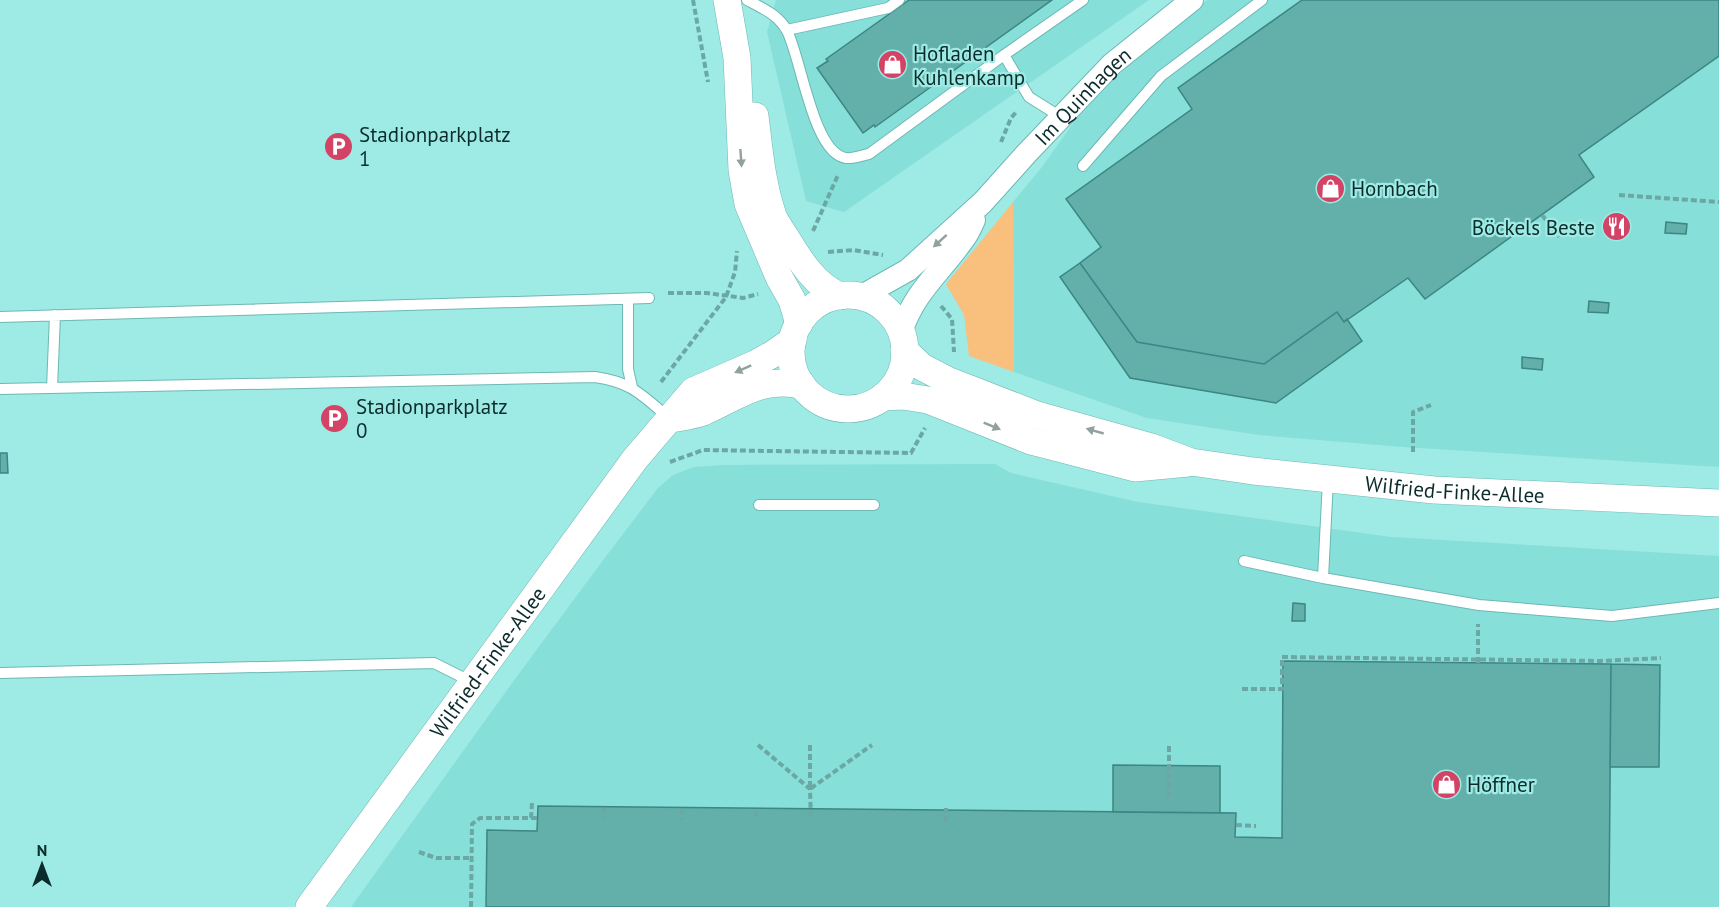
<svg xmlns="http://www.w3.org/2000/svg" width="1719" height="907" viewBox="0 0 1719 907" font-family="'PT Sans',sans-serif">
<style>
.built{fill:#87dfd9}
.green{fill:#f9c07d}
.building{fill:#63afaa;stroke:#3a8783;stroke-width:1.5}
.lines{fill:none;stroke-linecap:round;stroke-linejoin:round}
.service-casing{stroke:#6db8b4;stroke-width:12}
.minor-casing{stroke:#6db8b4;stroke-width:24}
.tertiary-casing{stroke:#6db8b4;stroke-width:28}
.path{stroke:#6ba8a4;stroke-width:4;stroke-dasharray:6 3;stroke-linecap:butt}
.service{stroke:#fff;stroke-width:10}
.minor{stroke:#fff;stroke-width:22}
.tertiary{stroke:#fff;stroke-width:27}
.oneway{fill:#92a0a0}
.labels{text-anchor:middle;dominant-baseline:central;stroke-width:4.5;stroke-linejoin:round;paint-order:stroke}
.poi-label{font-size:21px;fill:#0c2c2b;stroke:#9eeae5;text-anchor:start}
.street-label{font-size:21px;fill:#0c2c2b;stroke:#9eeae5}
</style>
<rect width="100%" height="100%" fill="#9eeae5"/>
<path class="built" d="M776,0H1149L844,212L806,201L767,32Z
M1207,0H1719V467L1403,447L1259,435L1147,418L1014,372L1013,202L1042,167L1076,119L1132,61Z
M995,464L1011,473L1138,502L1391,537L1719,556V907H351L515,679L601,563L658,488L673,475L694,467L724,465Z"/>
<path class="green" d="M1013,202L1014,372L969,356L964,315L946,284Z"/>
<path class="building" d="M909,0H1052L875,127L874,125L863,133L817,68L828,61L826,59Z
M1302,0H1719V56L1579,155L1594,177L1425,299L1408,278L1344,322L1337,312L1264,364L1137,342L1080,263L1101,247L1066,199L1192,109L1178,88Z
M1666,222L1687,224L1686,234L1665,233Z
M1080,263L1137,342L1264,364L1337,312L1344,322L1347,319L1362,341L1276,403L1130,378L1060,277Z
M1589,301L1609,303L1608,313L1588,312Z
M1522,357L1543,359L1542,370L1522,368Z
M0,453H7L8,473H0Z
M1293,603L1305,604V621H1292Z
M1283,661L1611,664L1609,907H486L487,830L537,831L538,806L1236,813L1235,837L1282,838Z
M1611,664L1660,665L1659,767H1610Z
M1113,765L1220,766V813L1113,812Z"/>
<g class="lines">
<defs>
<path id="service" d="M747,0C762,8 779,15 787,31C801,57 813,154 846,158C853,159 863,155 869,154L1004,55L1083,0
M787,30L888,8L899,0
M1004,55L1029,97L1061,117
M1083,166L1161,76L1262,0
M628,299V369L632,387
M0,317L649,298
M52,388L55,315
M0,389L595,377C632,382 643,396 670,419
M759,505H874
M1244,561L1323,578L1479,605L1612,616L1719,603
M1323,578L1328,480
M0,673L434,663L472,682"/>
<g id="minor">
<path id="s1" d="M860,297L908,270L983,202L1027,153L1112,64L1192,0"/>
<path d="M901,332C915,291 939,274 963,240C968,234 971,227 974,220"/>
</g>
<g id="tertiary">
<path d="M727,0L737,58L742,170L748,204L779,277L792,300L799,324"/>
<path d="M755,116C759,149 762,184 773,216C776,223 781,230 785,236C799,259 814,285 840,296"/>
<circle cx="848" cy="352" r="57"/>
<path id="s2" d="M904,350L922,367L947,380L1037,415L1151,447L1191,462L1253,471L1434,490L1719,503"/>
<path d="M883,397L903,396L928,400L1031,441L1135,468L1188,463"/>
<path d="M670,419C681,417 693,416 703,412C738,397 761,376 802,385"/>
<path id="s3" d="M309,907L635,459L693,391L755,364L773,354L793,340"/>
</g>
</defs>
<use href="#service" class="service-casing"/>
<use href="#minor" class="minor-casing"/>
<use href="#tertiary" class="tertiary-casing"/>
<path class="path" d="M693,0L708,82
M1001,142L1011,118L1017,111
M1619,195L1719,202
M1542,215L1559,237
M813,231L838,175
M828,252L854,250L883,255
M668,293H707L743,298L758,294
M941,306L952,319L954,352
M661,382L726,297L735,272L737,251
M1413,452V412L1431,405
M670,462L703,450L911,453L925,428
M1478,663V624
M1242,689H1282V657L1600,661L1661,658
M758,745L810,789L811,821
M810,745V789L872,745
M1169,746V799
M604,808V819
M682,809V820
M756,811V820
M531,818L532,803
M946,822V808
M1236,825L1256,826
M419,852L436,858H471
M471,907L472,824L480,818H538"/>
<use href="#service" class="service"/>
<use href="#minor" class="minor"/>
<use href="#tertiary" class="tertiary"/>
</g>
<defs><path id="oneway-solid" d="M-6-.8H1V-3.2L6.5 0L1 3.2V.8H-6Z" transform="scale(1.5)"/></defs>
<g class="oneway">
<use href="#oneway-solid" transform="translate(741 158) rotate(86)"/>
<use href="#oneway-solid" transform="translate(940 241) rotate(138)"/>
<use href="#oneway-solid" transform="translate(743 369) rotate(156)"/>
<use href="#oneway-solid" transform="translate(992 426) rotate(22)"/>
<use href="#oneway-solid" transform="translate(1095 431) rotate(-164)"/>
</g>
<defs>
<symbol id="shop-disc" viewBox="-11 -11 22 22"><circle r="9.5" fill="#d34365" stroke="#9eeae5"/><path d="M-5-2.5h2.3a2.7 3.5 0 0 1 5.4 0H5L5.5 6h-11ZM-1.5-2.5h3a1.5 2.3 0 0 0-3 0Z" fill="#fff"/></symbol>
<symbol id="parking-disc" viewBox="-11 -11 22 22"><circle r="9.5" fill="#d34365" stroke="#9eeae5"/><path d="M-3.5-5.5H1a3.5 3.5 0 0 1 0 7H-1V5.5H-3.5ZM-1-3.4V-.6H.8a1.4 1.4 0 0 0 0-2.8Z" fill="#fff"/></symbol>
<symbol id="restaurant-disc" viewBox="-11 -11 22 22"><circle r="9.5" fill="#d34365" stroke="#9eeae5"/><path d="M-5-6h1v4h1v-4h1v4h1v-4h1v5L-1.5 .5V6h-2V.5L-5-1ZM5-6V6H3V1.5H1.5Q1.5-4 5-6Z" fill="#fff"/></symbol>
</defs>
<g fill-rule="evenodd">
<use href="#shop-disc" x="876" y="48" width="33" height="33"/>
<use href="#parking-disc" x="322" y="130" width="33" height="33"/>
<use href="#shop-disc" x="1314" y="172" width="33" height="33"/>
<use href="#restaurant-disc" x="1600" y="210" width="33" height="33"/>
<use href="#parking-disc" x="318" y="402" width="33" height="33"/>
<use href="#shop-disc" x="1430" y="768" width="33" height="33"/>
</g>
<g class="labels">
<g class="poi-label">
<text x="913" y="53">Hofladen<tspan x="913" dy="24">Kuhlenkamp</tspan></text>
<text x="359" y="134">Stadionparkplatz<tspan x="359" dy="24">1</tspan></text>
<text x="1351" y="188">Hornbach</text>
<text x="1595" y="227" text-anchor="end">Böckels Beste</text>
<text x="356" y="406">Stadionparkplatz<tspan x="356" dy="24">0</tspan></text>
<text x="1467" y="784">Höffner</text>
</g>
<g class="street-label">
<text stroke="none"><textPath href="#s1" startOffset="302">Im Quinhagen</textPath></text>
<text stroke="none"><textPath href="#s2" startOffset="576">Wilfried-Finke-Allee</textPath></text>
<text stroke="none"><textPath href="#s3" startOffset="303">Wilfried-Finke-Allee</textPath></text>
</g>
</g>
<g transform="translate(42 865)" stroke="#9eeae5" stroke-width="4.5" paint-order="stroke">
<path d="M0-4.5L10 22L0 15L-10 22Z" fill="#0c2c2b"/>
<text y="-9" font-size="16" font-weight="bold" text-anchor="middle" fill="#0c2c2b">N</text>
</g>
</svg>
